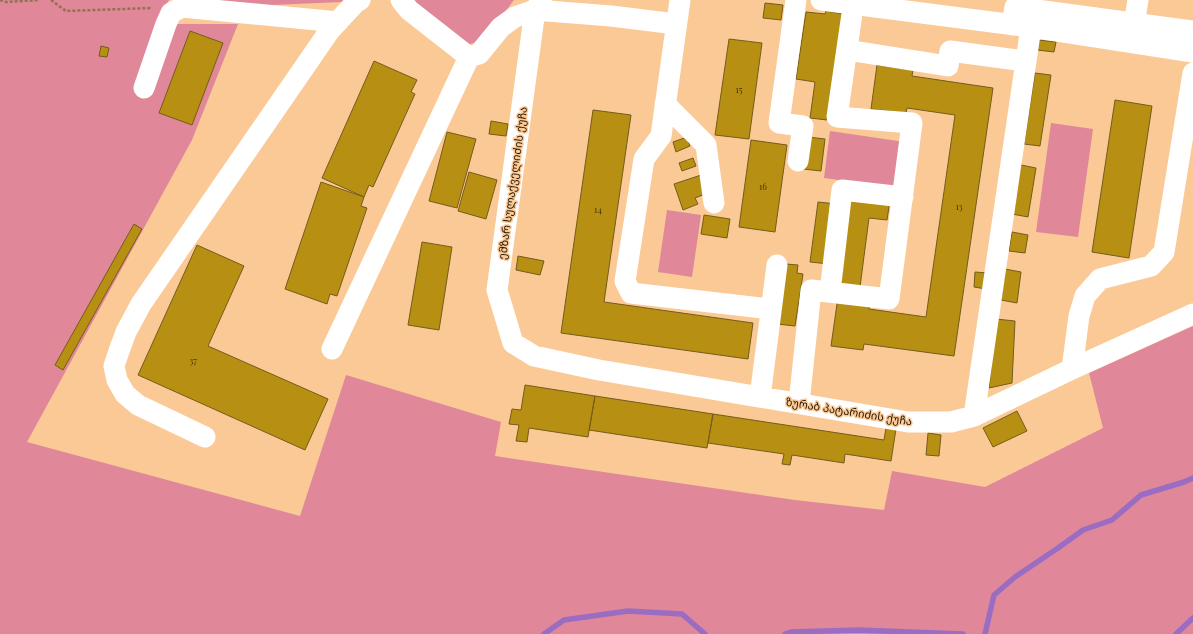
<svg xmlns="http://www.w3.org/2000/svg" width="1193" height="634" viewBox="0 0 1193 634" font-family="'Playfair Display','Noto Sans Georgian',serif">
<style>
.green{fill:#e08899}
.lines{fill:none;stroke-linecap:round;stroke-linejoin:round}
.stream{stroke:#9b6dc2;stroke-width:5.5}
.building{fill:#b78f12;stroke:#745c1b}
.path{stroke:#93714e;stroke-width:2.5;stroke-dasharray:3 2;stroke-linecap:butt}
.minor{stroke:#fff;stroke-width:21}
.labels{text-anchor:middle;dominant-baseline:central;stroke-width:3;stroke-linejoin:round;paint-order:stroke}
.number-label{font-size:9px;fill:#4c3407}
.street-label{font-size:11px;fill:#281603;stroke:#fac996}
</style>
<rect width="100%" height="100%" fill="#fac996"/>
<path class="green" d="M0,0H169L156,24H238L192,140L27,442L300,516L346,375L501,422L495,456L795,500L884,510L892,471L985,487L1103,428L1089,373L1193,326V634H0Z
M192,0H345L342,2L247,6Z
M412,0H514L483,40L467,45Z
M1051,123L1093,129L1078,237L1036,232Z
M830,131L905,142L899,188L824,178Z
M667,210L701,215L692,277L658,272Z"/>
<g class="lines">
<path class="stream" d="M544,634L564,620L628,611L682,614L705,634
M785,634L791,632L858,630L963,634
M985,634L994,595L1015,577L1058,548L1083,530L1112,520L1141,495L1184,482L1193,478
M1176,634L1193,618"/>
</g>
<path class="building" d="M765,3L783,5L781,20L763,18Z
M826,11L843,14L827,120L810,118L815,82L796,79L806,12L825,14Z
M190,31L223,43L192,125L159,113Z
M729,39L762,43L749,139L715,135Z
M1038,40L1056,42L1054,52L1037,50Z
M101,46L109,48L107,57L99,56Z
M374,61L417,80L411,92L415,94L373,187L369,185L364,197L322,178Z
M877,65L913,70L912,76L993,88L954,356L864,344L863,350L831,346L838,297L870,301L869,309L926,317L955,115L907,108L906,113L871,109Z
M1035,73L1051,75L1040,146L1024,144Z
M1115,100L1152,106L1129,258L1092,252Z
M593,110L631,115L604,302L753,323L748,359L561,333Z
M491,121L508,124L506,136L489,134Z
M447,132L476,139L457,208L429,201Z
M687,137L690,146L676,152L673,142Z
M808,137L825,139L821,171L803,169Z
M751,140L787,145L775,232L739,227Z
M693,158L696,166L682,171L679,163Z
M1021,165L1036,168L1028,217L1012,214Z
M469,172L497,180L486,219L458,211Z
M701,175L708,193L695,198L698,204L683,210L674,184Z
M321,182L364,197L361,206L367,208L337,296L330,294L327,304L285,289Z
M849,195L890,200L887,220L869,218L860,287L841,284Z
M818,202L837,204L829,264L810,262Z
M704,215L730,219L727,238L701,234Z
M134,224L142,229L63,370L55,365Z
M1012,232L1028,235L1025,253L1009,251Z
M422,242L452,247L439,330L408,325Z
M197,245L244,266L208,346L328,399L305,450L138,375Z
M518,256L544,261L540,275L516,270Z
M786,264L798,265L797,273L803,274L795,326L777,324Z
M1005,269L1021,272L1017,303L1001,300Z
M975,272L988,273L986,289L974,287Z
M996,319L1015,321L1012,383L989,388Z
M525,385L595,396L588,437L529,428L527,442L516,441L519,425L509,424L512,409L521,410Z
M595,396L713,414L707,448L589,430Z
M1017,411L1027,431L993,447L983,428Z
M713,414L884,440L886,428L896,429L891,461L845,454L844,463L792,455L790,465L782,464L784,454L708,443Z
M928,433L941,435L939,456L926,455Z"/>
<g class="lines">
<path class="path" d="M0,0L6,2L39,0
M51,0L66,11L151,8"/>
<path class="minor" d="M401,0L409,10L469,57
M542,0L535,10L497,290L513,343L534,356L599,370L908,422H951L974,416L1072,369L1193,314
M680,0L661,136L644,159L625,281L631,293L771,309
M796,0L779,123L803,126L798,161
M821,0L1031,27L1193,52
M1012,25L1015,7L1193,31
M1132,37L1138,0
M847,50L948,66L950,51L1025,61
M469,57L479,54L501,27L515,17L535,10L611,16L676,24
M144,88L166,24L171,13L182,7L338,22
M665,104L706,145L714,203
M830,292L842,190L903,197
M332,349L469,57
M1072,369L1079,316L1085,296L1100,279L1151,266L1164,252L1193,73
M760,397L777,265
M799,403L811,290L889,299L912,123L837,117L854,0
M974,416L1031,27
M205,437L138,405L125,394L117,380L114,366L119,351L126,332L141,304L330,30L356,2L360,0"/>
</g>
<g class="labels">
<g class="number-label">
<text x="739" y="89">15</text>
<text x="763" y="186">16</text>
<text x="959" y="206">13</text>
<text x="598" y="209">14</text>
<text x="193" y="360">37</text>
</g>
<g class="street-label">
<text transform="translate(512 183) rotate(-82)">ემზარ სულაქველიძის ქუჩა</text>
<text transform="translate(849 411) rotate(9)">ზურაბ პატარიძის ქუჩა</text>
</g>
</g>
</svg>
